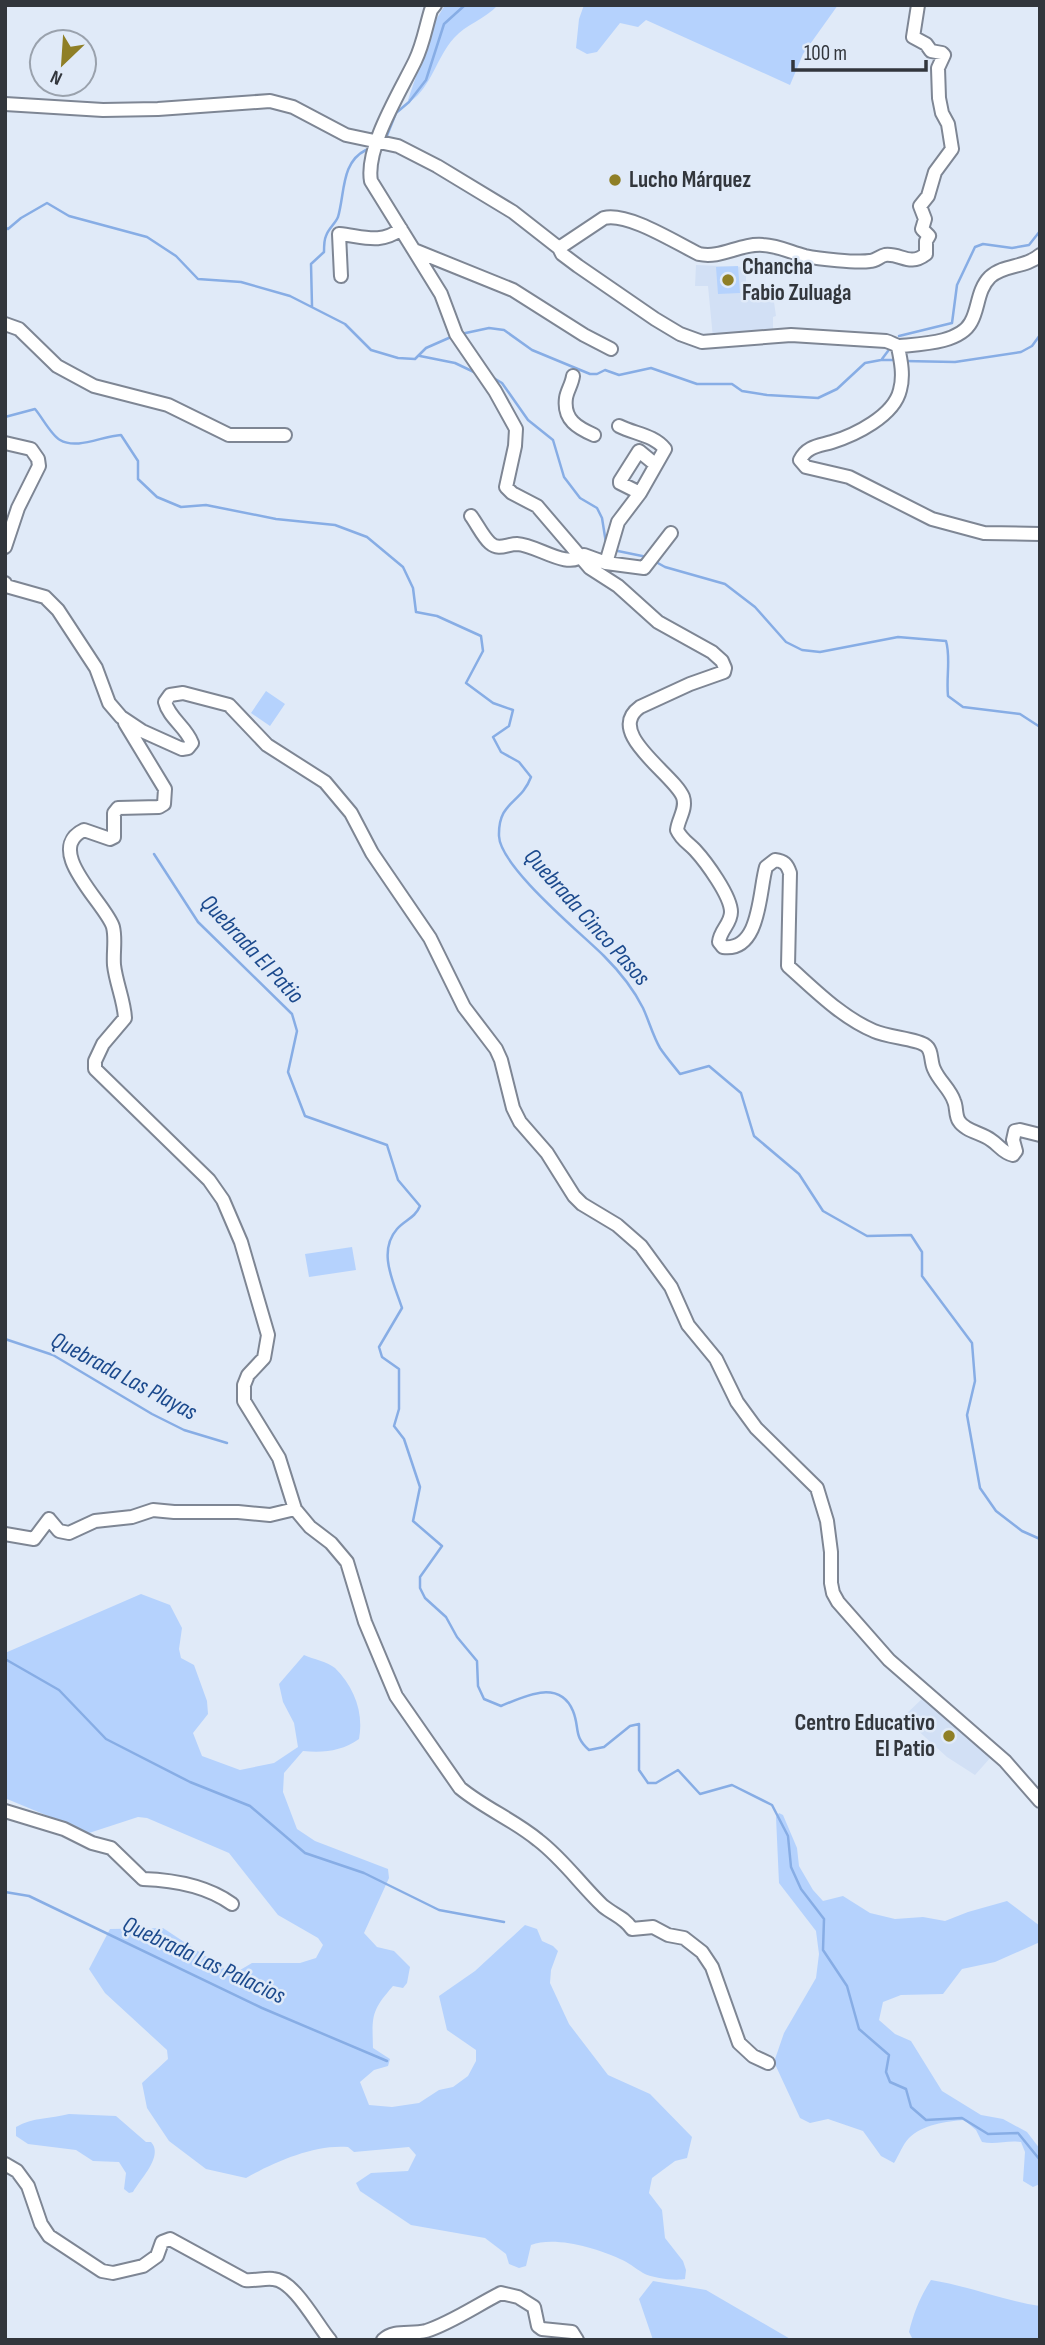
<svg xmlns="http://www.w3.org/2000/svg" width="1045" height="2345" viewBox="0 0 1045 2345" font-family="'Sofia Sans Condensed',sans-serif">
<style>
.built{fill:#d2e0f5}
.green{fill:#b5d2fd}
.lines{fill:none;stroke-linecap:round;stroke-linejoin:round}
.stream{stroke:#87ade5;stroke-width:2.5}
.minor-casing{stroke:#7e8694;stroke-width:16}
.minor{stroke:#fff;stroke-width:12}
.poi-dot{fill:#8f7f26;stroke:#e0eaf8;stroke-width:2.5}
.labels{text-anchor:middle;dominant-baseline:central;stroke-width:5;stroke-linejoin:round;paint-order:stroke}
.poi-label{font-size:23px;font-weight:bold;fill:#32363c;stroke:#e0eaf8;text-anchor:start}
.water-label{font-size:24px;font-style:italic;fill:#1c4a8d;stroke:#e0eaf8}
</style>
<rect width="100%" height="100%" fill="#e0eaf8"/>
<path class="built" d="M696,265L746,267V288H772L776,316L773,317V333L713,338L708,286H695Z
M925,1696L991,1757L975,1775L947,1757L903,1717Z"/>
<path class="green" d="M445,5H498C485,19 465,25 454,38C436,58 432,86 410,102L408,100L434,23Z
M584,5H838L803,54L790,85L646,20L638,27L620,23L597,52L587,54L576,48L579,19Z
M738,266L740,293L718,294L716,267Z
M266,691L285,704L270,726L251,713Z
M352,1247L356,1270L309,1277L305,1254Z
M141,1594L170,1605L182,1628L179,1649L181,1658L194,1665L207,1701L208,1714L193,1733L202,1756L240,1770L274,1763L298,1747L294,1723L283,1702L279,1684L304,1655C313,1659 328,1662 335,1668C354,1687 364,1712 359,1739C342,1751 324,1753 303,1751L284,1773L283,1792L297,1829L315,1841L388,1869L389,1878L364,1933L377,1947L394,1951L410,1967L407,1983L403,1988L393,1986C371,2011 372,2016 373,2048L390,2059L388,2066L374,2070L360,2082L369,2105L392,2107L419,2103L439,2090L453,2087L468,2076L476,2061V2050L447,2030L439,1996L475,1971L525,1925L537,1929L542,1941L553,1946L558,1951L551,1970L550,1983L569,2024L608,2075L650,2094L692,2137L687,2158L675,2161L652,2178L649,2193L662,2210L665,2238L683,2261L686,2270L685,2279C674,2281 652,2278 643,2273C635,2268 628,2262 620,2259C596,2248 555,2236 531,2245L526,2266L519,2268L509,2264L506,2254L485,2238L411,2225L360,2191L356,2183L371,2173L408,2171L416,2155L409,2147L354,2152L348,2147C315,2144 274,2162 246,2178L206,2169L169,2141L147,2108L142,2083L168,2059L167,2050L105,1993L89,1969L110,1929L163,1928L228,1971L235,1973L252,1963H300L316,1958L323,1945L318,1938L278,1915L229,1853L147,1818L138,1817L89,1833L7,1799L5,1794V1653Z
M779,1813L783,1815L797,1848L799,1866L813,1890L823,1901L843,1896L870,1913L895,1919L923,1917L945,1921L968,1912L1007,1901L1040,1926V1942L995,1962L962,1969L943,1994L901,1995L883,2002L879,2020L895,2034L911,2041L942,2091L981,2115L1003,2119L1027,2132L1040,2149V2184L1033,2187L1023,2181L1025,2152L1021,2142C1007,2140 996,2145 982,2142L976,2130L964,2120C947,2121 922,2125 909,2138C903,2144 899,2155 894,2163L881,2156L863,2131L828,2119L810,2123L800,2118L774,2062L784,2033L816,1978L819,1954L816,1931L779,1883L776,1817Z
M69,2114L116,2116L146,2142H151C164,2156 140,2179 133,2192L129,2193L124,2189L126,2173L119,2162L93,2161L76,2150L28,2144L16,2136V2127C33,2117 50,2119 69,2114Z
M931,2280C968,2286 1002,2300 1040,2306V2340H913L909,2332C914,2312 920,2297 931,2280Z
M653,2281L706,2290L792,2340H653L639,2299Z"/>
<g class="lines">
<path class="stream" d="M386,138L396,113L409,102L426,80L444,24L465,5
M5,227L8,229L21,218L47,203L69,216L147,237L176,256L198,279L241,282L290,296L345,324L371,350L398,358L415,359L426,348L451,337
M312,306L311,264L324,252C324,247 324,240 326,236C328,229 335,224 338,217C345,193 341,162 366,150
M461,334L489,328L504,330L532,350L590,374H597L605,370L619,375L651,368L697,384H732L742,391L767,395L818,398L837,389L865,363L881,360H898
M899,336L952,323L957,285L975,247L983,244L1012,248L1029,245L1040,231
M420,356L455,363L476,373
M882,359L888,351
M904,361L955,362L1021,352L1032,346L1040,335
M492,377L502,383L528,420L553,440L564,477L580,498L597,508L602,518L606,543
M5,417L35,409C42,417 51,435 60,440C77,450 102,436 121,435L138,461V479L157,497L181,507L206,505L276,519L335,525L367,537L403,567L413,588L416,612L437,616L481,636L483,651L466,683L493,703L513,710L509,726L493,737L501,752L519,762L531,777C521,804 498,801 499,836C500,867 582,934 604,956C619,971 634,990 643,1008C649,1021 653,1036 660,1048C666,1057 673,1065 680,1074L709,1066L741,1093L754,1136L799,1174L823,1211L867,1236L911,1235L922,1252V1276L972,1343L975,1381L967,1415L980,1488L996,1511L1022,1531L1040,1539
M613,550L647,557
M656,562L665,567L725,584L755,607L786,642L802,650L820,652L898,637L946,641C951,658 946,676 948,696L963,707L1020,714L1040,727
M154,854L198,922L292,1014L297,1031L288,1072L305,1116L387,1145L398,1180L420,1206C415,1218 405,1220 397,1229C377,1252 394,1283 402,1308L379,1347L382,1357L399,1369V1409L394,1426L404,1439L420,1487L413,1521L442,1546L420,1577V1588L425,1598L446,1617L457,1637L477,1661L478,1686L484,1699L501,1706C523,1697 559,1678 573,1711C580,1728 573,1736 589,1750L604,1747L630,1726L639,1724V1770L648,1783H656L678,1770L700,1794L732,1785L772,1805L788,1836L791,1867L801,1889L824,1919L823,1950L847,1986L859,2029L889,2055L886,2072L890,2082L906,2089L911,2107L926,2120L962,2118L988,2134L1018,2133L1040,2160
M5,1339L53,1355L152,1414L184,1430L227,1443
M5,1659L59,1690L106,1739L190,1782L250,1806L305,1853L364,1873L439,1910L504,1922
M5,1892L29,1896L262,2008L387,2061"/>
<defs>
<path id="minor" d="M435,5L431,10C426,26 423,45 415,61C400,92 365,148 371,181L441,294L456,334L495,391L516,429L515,446L506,487L512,493L537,506L590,568L618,586L658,622L712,652L722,661L725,668L724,672L690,684L640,707C604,733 674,774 683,797C687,809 678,819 677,830C681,839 688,843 695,850C706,862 731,896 731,912C731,924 720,930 719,942L723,947C761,952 759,890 766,867L775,860C784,861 787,864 790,873L788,966C814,989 841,1017 874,1031C887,1037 917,1039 925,1045C933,1050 930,1061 934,1069C939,1081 950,1089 954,1101C957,1107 955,1115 959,1121C965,1131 982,1133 991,1140C999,1145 1003,1153 1013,1155L1016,1151L1013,1140L1015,1131L1020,1130L1040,1135
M5,104L103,110L158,109L270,101L293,107L346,135L398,146L437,166L513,212L559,248L562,254L578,266L655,319L680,334L702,342L791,335L886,341C891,342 896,346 900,346C921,344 960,343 971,322C979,308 977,290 990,277C1004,264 1026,268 1040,255
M559,248L604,218C628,212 676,243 699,254C721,259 740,243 763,245C779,246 790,252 805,256C819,259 856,263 870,261C876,261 880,256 885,255C901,253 909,267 926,254V241L929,236L922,229L925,219L920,206L928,196L935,172L952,149L948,124L942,113L939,98L938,68L944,55L942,53L931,51L926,44L913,37L918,5
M414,250L513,290L584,335L611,349
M341,276L339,234C362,236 380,245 401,229
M5,324L19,329L57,366L94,386L168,405L229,435H285
M898,347C901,361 904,376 900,390C894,416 855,435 832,442C819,446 807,446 800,460L806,467L849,477L932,519L984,533L1040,534
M573,376C572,384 567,391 566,398C563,420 578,428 594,435
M5,443L31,449L38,459L39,466L18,508L5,547
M640,493L620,483V481L639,451L656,465
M471,516C477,524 483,537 490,543C499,551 507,544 517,544C538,545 566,570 584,555L606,563L644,568L671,533
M606,563L618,522L640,493L665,449C654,435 635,434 619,426
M5,583L6,586L45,597L58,610L96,668L109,703L121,717L142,731L182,749L188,748L192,743C186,727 169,718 165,702L170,695L183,693L229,705L267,745L325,782L351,813L372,853L430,938L464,1007L496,1049L501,1060L513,1108L520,1122L547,1153L574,1196L582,1204L617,1225L641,1246L671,1287L688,1325L716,1359L737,1402L756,1428L817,1488L827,1521L831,1552V1583L833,1593L838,1602L889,1660L1005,1761L1040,1801
M125,723L165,789L164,804L159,807L118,808L114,813V837L110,839L84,830C42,850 107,905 113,927C116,939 113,952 114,965C116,983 124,1000 125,1018L103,1044L95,1061V1069L209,1180L223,1200L241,1242L268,1335L264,1358L248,1375L244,1385V1401L279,1458L295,1509L310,1527L331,1543L347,1562L365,1622L396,1696L460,1788C484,1808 514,1820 538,1840C563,1859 580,1884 603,1906C614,1915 624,1917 632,1929L653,1927L668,1935L684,1938L702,1952L712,1967L739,2043L753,2056L768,2063
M5,1534L34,1539L49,1519L59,1531L69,1533L95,1521L132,1517L153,1510L174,1512H238L270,1515L295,1509
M5,1811L64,1829L92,1843L111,1848L143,1879C173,1880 207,1886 232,1904
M5,2164L17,2171L28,2186L41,2224L49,2236L102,2271L113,2273L143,2266L157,2256L162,2242L170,2239L245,2280C255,2281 264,2278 273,2279C294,2280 317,2325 330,2340
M383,2340C394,2329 411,2335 426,2331C451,2323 477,2305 501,2293L518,2297L534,2307L538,2326L542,2329L572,2332L577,2340"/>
</defs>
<use href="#minor" class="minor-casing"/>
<use href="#minor" class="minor"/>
</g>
<g class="poi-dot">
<circle cx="615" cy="180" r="7"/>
<circle cx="728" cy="280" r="7"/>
<circle cx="949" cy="1736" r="7"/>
</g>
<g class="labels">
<g class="poi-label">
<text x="629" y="180">Lucho Márquez</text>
<text x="742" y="267">Chancha<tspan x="742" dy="26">Fabio Zuluaga</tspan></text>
<text x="935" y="1723" text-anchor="end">Centro Educativo<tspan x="935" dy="26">El Patio</tspan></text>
</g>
<g class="water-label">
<text transform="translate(587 917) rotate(48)">Quebrada Cinco Pasos</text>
<text transform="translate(252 949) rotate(47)">Quebrada El Patio</text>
<text transform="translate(124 1376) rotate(28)">Quebrada Las Playas</text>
<text transform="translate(204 1960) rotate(25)">Quebrada Las Palacios</text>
</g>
</g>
<rect width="1045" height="2345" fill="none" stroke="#32363c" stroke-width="14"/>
<g transform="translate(63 63) rotate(205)"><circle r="33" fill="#e0eaf8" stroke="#9aa2ad" stroke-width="2"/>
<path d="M0-5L12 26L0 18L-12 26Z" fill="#8f7f26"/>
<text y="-10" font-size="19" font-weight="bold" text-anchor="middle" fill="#32363c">N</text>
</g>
<path d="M793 60v10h133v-10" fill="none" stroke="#32363c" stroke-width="3.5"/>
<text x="804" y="60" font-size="21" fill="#32363c" stroke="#e0eaf8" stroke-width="5" paint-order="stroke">100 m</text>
</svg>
